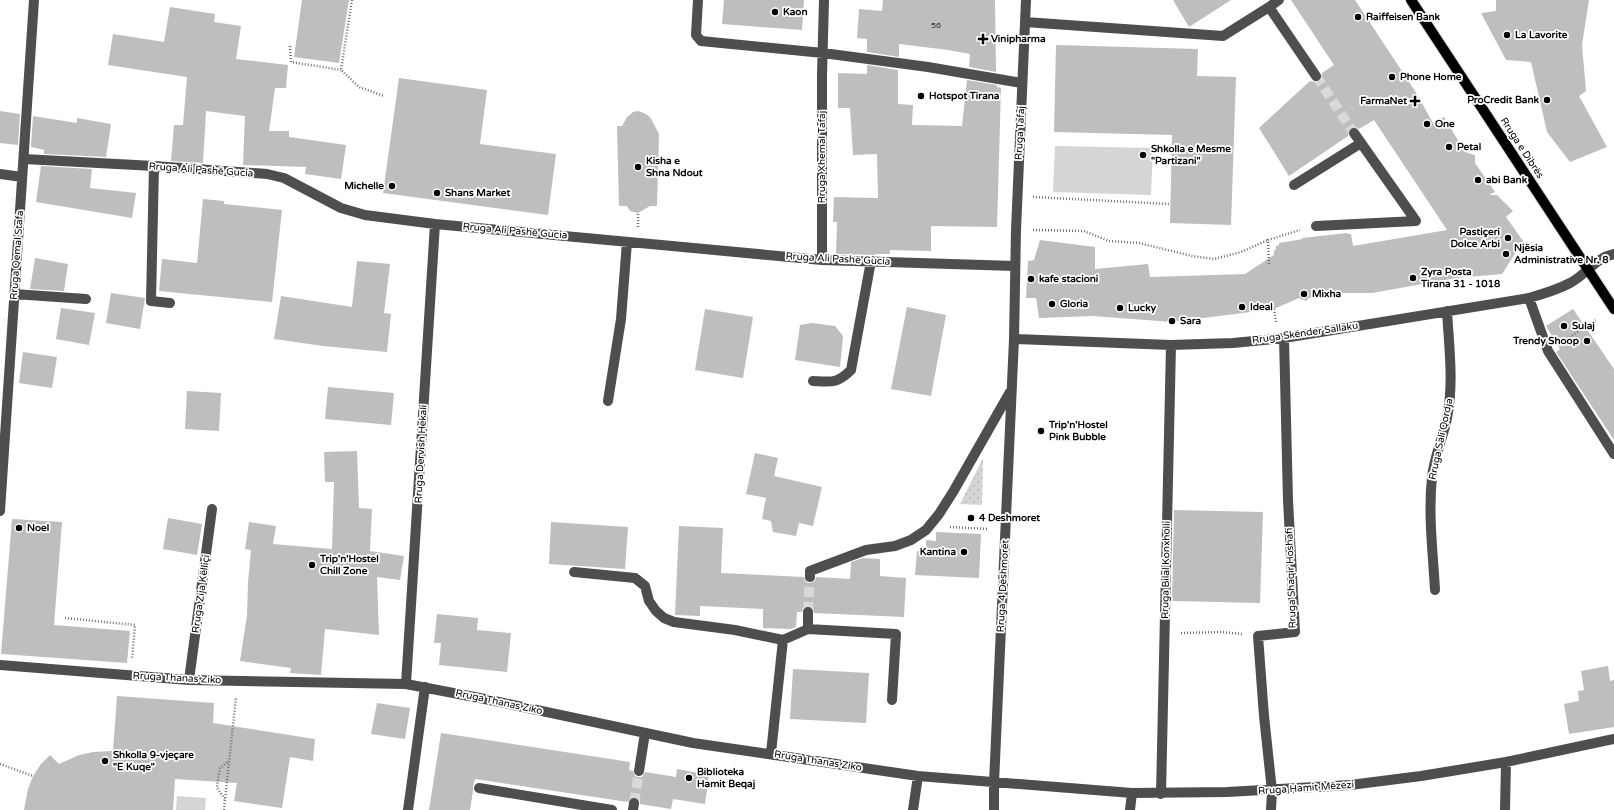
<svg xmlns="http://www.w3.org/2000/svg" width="1614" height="810" viewBox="0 0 1614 810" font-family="'Varela Round',sans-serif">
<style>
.park{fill:#d5d5d5}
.garden{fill:url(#garden-dots)}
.building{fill:#bebebe}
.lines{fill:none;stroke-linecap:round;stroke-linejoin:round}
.minor-tunnel{stroke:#d9d9d9;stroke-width:10;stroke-dasharray:10 5;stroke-linecap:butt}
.major-casing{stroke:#dbdbdb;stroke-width:12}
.path{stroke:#707070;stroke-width:2.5;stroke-dasharray:1 2;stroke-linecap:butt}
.minor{stroke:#4e4e4e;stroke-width:10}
.major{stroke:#000;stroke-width:10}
.poi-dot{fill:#000;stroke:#fff;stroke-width:1.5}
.labels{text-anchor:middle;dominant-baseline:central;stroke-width:3.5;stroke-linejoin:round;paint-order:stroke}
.number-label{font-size:8px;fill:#303030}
.poi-label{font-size:10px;font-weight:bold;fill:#000;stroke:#fff;text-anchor:start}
.street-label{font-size:10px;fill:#000;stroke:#fff}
</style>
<defs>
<pattern id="garden-dots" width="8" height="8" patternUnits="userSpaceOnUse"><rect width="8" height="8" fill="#d5d5d5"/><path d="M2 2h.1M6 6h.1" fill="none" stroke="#b5b5b5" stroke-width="1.8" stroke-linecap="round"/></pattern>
</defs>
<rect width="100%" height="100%" fill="#fff"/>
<path class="park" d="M1055,146L1153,148L1151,195L1053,192Z
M177,796L206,798L205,810H176Z"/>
<path class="garden" d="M983,458L982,505L960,504Z"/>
<path class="building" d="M302,0H349L339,63L294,57Z
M724,0H804L802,30L722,24Z
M883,0H995L996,72L969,67L970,54L948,50L899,44V57L867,52V39L857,38L859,9L882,11Z
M1173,0H1231L1189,27Z
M1291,0H1355L1415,91L1433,123L1444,117L1465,152L1475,155V163L1495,192L1489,195H1497L1513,211L1506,217L1523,241L1502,274L1456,278L1372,293H1335L1309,298L1306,301L1299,298L1274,309L1172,322L1093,316L1039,318L1036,298H1026L1028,261L1034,260L1040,240L1095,247V269L1148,264L1150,277L1245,274L1274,255V250H1276V246L1279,245V243L1303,239L1302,238L1347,233L1348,234H1351L1353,246L1447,230L1374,120L1359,129L1356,127L1351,128L1348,131V136L1289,176L1259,128L1310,81L1316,82L1320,81L1322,78V73L1334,65Z
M1496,0H1589L1582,45L1586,91L1579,96L1607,147L1570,162L1547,132L1531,62L1506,60L1481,13L1496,11Z
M170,7L215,14L214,22L241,26L236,59L288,65L286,88H275L269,131H289V137L346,145L341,179L305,174L306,167L243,165L245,116L206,111L203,163L171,161L174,125H183L187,77L108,65L113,34L164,42Z
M1056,45L1198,49L1197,76L1236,77L1231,225L1170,223L1172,135L1054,132Z
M867,65L898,70V104L913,105L912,125L962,126L967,80L997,85V87L1001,88L997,227L931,226V251L890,250V254H875V255L836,254L837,222H833L834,197L878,198L877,154L853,155L850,108H838V73L867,74Z
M399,78L487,90L480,144L556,154L548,215L383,193Z
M0,111L20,114L18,145L0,143Z
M638,111L644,113L650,117L659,134L657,206H650L638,213L630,211L627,206H619L617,126H622L627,117L633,112Z
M33,116L77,123V118L111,124L106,157L44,154V150L31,147Z
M41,166L92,169L90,188L136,193L132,218L36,202Z
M203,199L224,201V204L282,210L272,302L159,291L162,259L197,263Z
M35,258L68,264L64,291L30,289Z
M357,261L390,264L384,313L391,314L387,352L323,346L274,339L281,296L352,307Z
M111,293L145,298L140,329L106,323Z
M907,307L946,315L931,396L891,389Z
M61,308L95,313L89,345L56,339Z
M705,309L753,317L743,378L695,370Z
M1573,309L1614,369V440L1556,352L1560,349L1546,326Z
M812,323L835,326L843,336L840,367L795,360L800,325Z
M23,352L57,357L52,388L19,383Z
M328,387L394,393L391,425L325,419Z
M187,391L221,393L219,431L185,429Z
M357,451L359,508L372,509L370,551L404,556L400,580L377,577L379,635L325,629L321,675L290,673L291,668L240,661L247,615L248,582L251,550L245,549L249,522L276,526L273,544L332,549L334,482H325L324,452Z
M755,453L778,458L774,476L822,487L813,526L799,523L796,536L773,532L771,521L762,519L766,498L746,494Z
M1174,510L1263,512L1260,603L1172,601Z
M168,518L202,524L197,555L163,549Z
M12,519L62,522L54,625L130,631L127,663L1,654Z
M551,522L628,527L625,569L549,564Z
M679,526L723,528L721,573L804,577L806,582L810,583L815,581L816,577L850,579L851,562L863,558L880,559V576L906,578L904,617L814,613L813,608L808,606L803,608L802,612H797L796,627L791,629L763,628V609L700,606V616L675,615Z
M936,532L981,534L979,578L915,575L917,551H926V540L936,541Z
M437,614L478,618L477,630L511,633L507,672L439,665L441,643H434Z
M1608,666L1610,681L1614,680V727L1569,734L1564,704L1579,701L1578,691L1584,690L1581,671Z
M793,669L869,673L866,723L790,719Z
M117,696L214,703L213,723L315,739L313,761L290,757L282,808L234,801L237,783L175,779L173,810H24L28,789L33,776L41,764L50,755L59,764L79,755L93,752L113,751Z
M377,703L410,708L405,739L371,734Z
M441,733L630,762L629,770L633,771L635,776L638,777H642L645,772L676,777L677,769L709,775L705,804L673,799L671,809L640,804V800L635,797H631L628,802L475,779L473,787V791L470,810H429Z"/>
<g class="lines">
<path class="minor-tunnel" d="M1316,76L1354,133
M808,612L810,577
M634,803L639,771"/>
<defs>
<path id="major" d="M1411,0L1614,309"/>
</defs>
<use href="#major" class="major-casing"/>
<path class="path" d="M352,0L341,70L359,87L384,96
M290,46L291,62L341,70
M1033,197L1170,204
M638,227V213
M1033,230L1084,231L1109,241L1139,243L1192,256L1214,259L1241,252L1268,240
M1269,264L1268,240L1300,230
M1274,309L1276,322
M1562,342L1596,320
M950,527L989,529
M65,618L135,625L132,659
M1181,633L1221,632L1242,634
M0,764L33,776
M225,799L217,788L218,779L220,768L229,761
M224,810L236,697"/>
<path class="minor" d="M698,0L696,35L701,41L823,53L928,67L1022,83
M1269,7L1279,0
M1025,22L1223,36L1269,7L1316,76
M24,159L154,166L267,174L284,178L341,208L365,215L435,224L822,260L1015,266
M154,166L151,301L170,303
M0,174L22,177
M1294,185L1361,143
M1316,226L1416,221L1354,133
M822,260V75L824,0
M14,294L86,299
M1529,298L1548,351L1614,454
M1014,339L1171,345L1233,343L1284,338L1529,298C1543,294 1557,290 1570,283C1586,275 1595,258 1614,254
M813,381C831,382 837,384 851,370L871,261
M608,401L621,319L627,242
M0,511L34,0
M574,572L635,578L645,586L649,601L656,611L664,618L674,622L735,630L783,640
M810,577V571L866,550L895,546L911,540L926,530L939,514L953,492L1010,392
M1435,590C1433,553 1428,515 1432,477C1434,457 1443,438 1447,418C1454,383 1449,347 1447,311
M808,629V612
M0,665L189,680L406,684L490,700L693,743L918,776L1132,793L1227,792L1350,785L1421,776L1506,762L1614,739
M189,680L212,509
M406,684L435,224
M771,753L783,640L808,629L896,634L892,700
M639,771L645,733
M479,788L612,810
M1161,794L1171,345
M408,810L425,687
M633,810L634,803
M913,810L918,776
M994,810V783L1014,339L1016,230L1026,0
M1130,810L1132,793
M1271,810L1272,791L1264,716L1258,636L1295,632L1288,500L1284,338
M1505,810L1506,762"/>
<use href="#major" class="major"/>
</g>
<g class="poi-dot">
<circle cx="775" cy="12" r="4"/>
<circle cx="1358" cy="17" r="4"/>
<circle cx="1507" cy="35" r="4"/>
<path d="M981 33h4v4h4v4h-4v4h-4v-4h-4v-4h4z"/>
<circle cx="1392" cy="77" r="4"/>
<circle cx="921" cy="96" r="4"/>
<circle cx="1547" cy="100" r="4"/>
<path d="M1413 95h4v4h4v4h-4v4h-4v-4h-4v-4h4z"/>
<circle cx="1427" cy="124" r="4"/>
<circle cx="1449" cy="147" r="4"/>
<circle cx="1143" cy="155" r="4"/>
<circle cx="638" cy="167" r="4"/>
<circle cx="1478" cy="180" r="4"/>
<circle cx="392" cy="186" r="4"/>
<circle cx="437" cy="193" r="4"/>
<circle cx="1508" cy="238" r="4"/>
<circle cx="1506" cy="254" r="4"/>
<circle cx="1413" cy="278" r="4"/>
<circle cx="1031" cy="279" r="4"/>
<circle cx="1304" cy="294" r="4"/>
<circle cx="1052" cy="304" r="4"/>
<circle cx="1242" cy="307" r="4"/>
<circle cx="1120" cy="308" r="4"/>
<circle cx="1172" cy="321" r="4"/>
<circle cx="1564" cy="326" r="4"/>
<circle cx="1587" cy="341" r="4"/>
<circle cx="1041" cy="431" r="4"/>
<circle cx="971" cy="518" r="4"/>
<circle cx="19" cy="528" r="4"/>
<circle cx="964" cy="552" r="4"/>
<circle cx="312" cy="565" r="4"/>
<circle cx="105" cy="761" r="4"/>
<circle cx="689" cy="778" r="4"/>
</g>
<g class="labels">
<g class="number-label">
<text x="936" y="25">56</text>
</g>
<g class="poi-label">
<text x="783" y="12">Kaon</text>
<text x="1366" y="17">Raiffeisen Bank</text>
<text x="1515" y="35">La Lavorite</text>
<text x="991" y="39">Vinipharma</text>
<text x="1400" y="77">Phone Home</text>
<text x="929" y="96">Hotspot Tirana</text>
<text x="1539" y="100" text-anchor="end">ProCredit Bank</text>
<text x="1407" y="101" text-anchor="end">FarmaNet</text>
<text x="1435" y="124">One</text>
<text x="1457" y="147">Petal</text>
<text x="1151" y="149">Shkolla e Mesme<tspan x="1151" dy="12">"Partizani"</tspan></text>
<text x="646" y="161">Kisha e<tspan x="646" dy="12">Shna Ndout</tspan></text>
<text x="1486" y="180">abi Bank</text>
<text x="384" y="186" text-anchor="end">Michelle</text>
<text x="445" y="193">Shans Market</text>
<text x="1500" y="232" text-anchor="end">Pastiçeri<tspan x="1500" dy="12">Dolce Arbi</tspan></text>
<text x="1514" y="248">Njësia<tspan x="1514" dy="12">Administrative Nr. 8</tspan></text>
<text x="1421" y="272">Zyra Posta<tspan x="1421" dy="12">Tirana 31 - 1018</tspan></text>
<text x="1039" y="279">kafe stacioni</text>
<text x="1312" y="294">Mixha</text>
<text x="1060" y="304">Gloria</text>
<text x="1250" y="307">Ideal</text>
<text x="1128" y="308">Lucky</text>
<text x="1180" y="321">Sara</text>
<text x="1572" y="326">Sulaj</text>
<text x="1579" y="341" text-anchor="end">Trendy Shoop</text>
<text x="1049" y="425">Trip'n'Hostel<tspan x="1049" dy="12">Pink Bubble</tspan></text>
<text x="979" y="518">4 Deshmoret</text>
<text x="27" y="528">Noel</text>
<text x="956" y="552" text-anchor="end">Kantina</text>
<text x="320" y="559">Trip'n'Hostel<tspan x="320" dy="12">Chill Zone</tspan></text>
<text x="113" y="755">Shkolla 9-vjeçare<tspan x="113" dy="12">"E Kuqe"</tspan></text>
<text x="697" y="772">Biblioteka<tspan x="697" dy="12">Hamit Beqaj</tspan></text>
</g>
<g class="street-label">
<text transform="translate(1020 133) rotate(-87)">Rruga Tafaj</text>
<text transform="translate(1522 148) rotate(57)">Rruga e Dibrës</text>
<text transform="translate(822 157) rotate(-90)">Rruga Xhemal Tafaj</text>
<text transform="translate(201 170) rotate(4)">Rruga Ali Pashë Gucia</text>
<text transform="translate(515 231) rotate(5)">Rruga Ali Pashë Gucia</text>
<text transform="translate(17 255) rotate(-86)">Rruga Qemal Stafa</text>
<text transform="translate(838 259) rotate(3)">Rruga Ali Pashë Gucia</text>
<text transform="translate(1305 333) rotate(-8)">Rruga Skënder Sallaku</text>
<text transform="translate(1441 439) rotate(-78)">Rruga Sali Qordja</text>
<text transform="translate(421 454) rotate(-87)">Rruga Dervish Hekali</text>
<text transform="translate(1166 570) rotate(-89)">Rruga Bilal Konxholli</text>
<text transform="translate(1291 578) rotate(-92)">Rruga Shaqir Hoshafi</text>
<text transform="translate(1003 586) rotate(-87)">Rruga 4 Dëshmorët</text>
<text transform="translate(201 594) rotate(-82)">Rruga Zija Këlliçi</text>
<text transform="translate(177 678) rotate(3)">Rruga Thanas Ziko</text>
<text transform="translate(499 702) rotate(12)">Rruga Thanas Ziko</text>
<text transform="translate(818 761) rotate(9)">Rruga Thanas Ziko</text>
<text transform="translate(1306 788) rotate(-4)">Rruga Hamit Mëzezi</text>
</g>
</g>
</svg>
